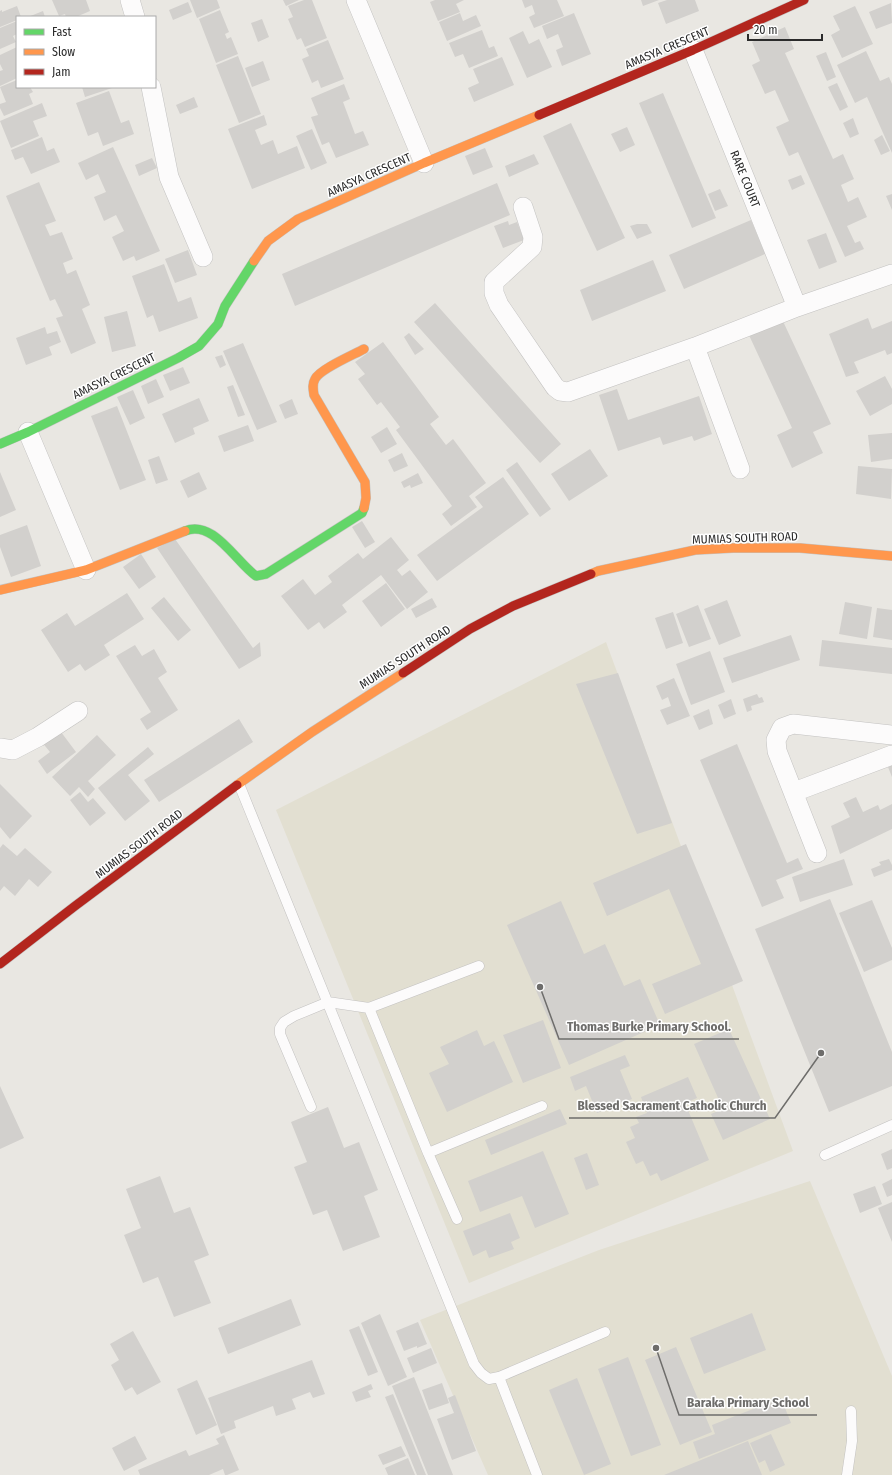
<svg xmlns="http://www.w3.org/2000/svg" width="892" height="1475" viewBox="0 0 892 1475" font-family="'Fira Sans Condensed',sans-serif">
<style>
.education{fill:#e2dfd1}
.building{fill:#d2d0cd}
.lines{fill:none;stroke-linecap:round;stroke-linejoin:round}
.lane-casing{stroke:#c3c2c1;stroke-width:11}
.street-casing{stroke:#c3c2c1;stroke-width:20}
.fast-casing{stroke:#c3c2c1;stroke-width:10}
.slow-casing{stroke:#c3c2c1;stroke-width:10}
.jam-casing{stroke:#c3c2c1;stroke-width:10}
.lane{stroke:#fcfbfb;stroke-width:10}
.street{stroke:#fcfbfb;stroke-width:19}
.fast{stroke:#63d668;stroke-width:9}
.slow{stroke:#ff974d;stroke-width:9}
.jam{stroke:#b3261e;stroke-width:9}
.labels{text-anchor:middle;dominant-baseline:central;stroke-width:3;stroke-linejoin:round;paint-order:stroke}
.street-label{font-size:12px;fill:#2b2b2b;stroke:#fff}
.leader{fill:none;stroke:#6e6d6b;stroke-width:1.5}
.callout-dot{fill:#6e6d6b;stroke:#fff;stroke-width:1.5}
.callout-label{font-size:13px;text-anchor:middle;font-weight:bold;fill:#6e6d6b;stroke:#fff;stroke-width:3;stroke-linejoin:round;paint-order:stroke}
</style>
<rect width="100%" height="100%" fill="#e9e7e2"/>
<path class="education" d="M606,642L793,1151L469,1283L276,810Z
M810,1181L892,1376V1475H488L420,1320L599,1250Z"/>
<path class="building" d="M52,0H86L90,11L76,17H66L65,14L59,16Z
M190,0H217L220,8L197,18Z
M283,0H299L286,6Z
M304,0H312L327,38L305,47L301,38L297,40L288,19L293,17L288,6Z
M435,0H464L456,4L460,12L438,21L430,2Z
M522,0H557L564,16L534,28L529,17L535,14L532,5L525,8Z
M641,0H659L643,6Z
M667,0H695L699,11L666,24L658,3Z
M188,2L192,12L173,20L169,10Z
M891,3L892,23L876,29L869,12Z
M17,6L21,17H17V20L0,27V11L2,10V12Z
M855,6L873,44L842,58L831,35L840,30L833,16Z
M220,10L229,32L225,34L227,39L231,37L238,54L216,63L199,19Z
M43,11L45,17H28Z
M460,13L463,21L476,15L481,26L447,41L439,22Z
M574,13L591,54L562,66L556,50L563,47L558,34L547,39L542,26Z
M262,19L269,37L258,42L251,23Z
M17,21V34L13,36L16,42L0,49V28Z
M785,27L794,49L785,53L833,159L843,154L854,179L841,185L848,202L858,197L867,217L847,226L855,243L860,241L864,249L845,257L798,152L789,156L776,127L789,121L775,90L765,94L752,65L760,61L752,42Z
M482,30L489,48L494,46L498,56L469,68L463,54L455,57L449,43Z
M523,31L529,44L539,39L552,67L527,78L509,38Z
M328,40L344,79L321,88L318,80L312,83L302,59L309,56L306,49Z
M17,47V78L0,86V71L3,70L0,64V55Z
M866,51L880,81L889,77L892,84V153L867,97L855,103L837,65Z
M826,52L836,77L827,81L816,56Z
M238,56L261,114L239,123L216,65Z
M502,57L514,85L474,102L468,88L479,83L473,69Z
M263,61L270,80L252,87L245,68Z
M17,80V87H30L33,92L29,94L33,104L4,116L0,108V104L6,102L0,87Z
M837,83L848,107L840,111L828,87Z
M344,84L350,99L343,102L355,134L363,131L369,145L336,158L329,142L322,145L311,117L318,115L311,98Z
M82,87H115L85,97Z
M109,91L121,123L129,120L134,134L103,146L98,132L88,136L76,103Z
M663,93L716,218L692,228L639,103Z
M194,97L198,107L180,114L176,105Z
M42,103L47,116L33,121L39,136L11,148L0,121Z
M264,115L267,125L255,130L261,145L273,140L278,154L297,146L305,168L252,189L228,129Z
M853,118L859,134L850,138L843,123Z
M571,123L625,238L597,251L543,136Z
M627,127L635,145L620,152L611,134Z
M312,129L327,163L311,170L296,136Z
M882,135L890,151L881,155L874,140Z
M42,137L47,151L54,148L60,162L31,174L23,157L15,160L11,150Z
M113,147L160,251L136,261L134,256L123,261L112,237L124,231L116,215L104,221L94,197L106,192L98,174L86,180L78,163Z
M485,148L493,167L473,175L465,156Z
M534,154L539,164L509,177L505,166Z
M152,158L157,168L139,176L135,165Z
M801,175L805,184L792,190L788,180Z
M39,182L56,221L45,225L50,236L62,232L73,259L63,263L67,274L76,270L90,305L82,309L96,343L71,354L56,318L63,316L55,299L50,301L6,196Z
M497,183L510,215L295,306L282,274Z
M720,189L728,206L715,211L708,194Z
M892,194V210L886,196Z
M751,220L765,254L684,289L669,255Z
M508,221L509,225L517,222L524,240L503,248L494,226Z
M637,224H647L652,233L637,239L630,226Z
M826,233L837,262L819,269L807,240Z
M188,250L197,275L175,283L165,259Z
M653,260L666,291L592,321L580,290Z
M164,264L178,302L191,297L198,318L159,332L153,315L147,318L132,276Z
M435,303L561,444L540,463L414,322Z
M127,311L136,346L112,352L104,317Z
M781,317L831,424L813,432L823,453L792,468L777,435L792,428L748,333Z
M868,318L872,329L892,321V353L887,355L885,350L854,362L859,373L846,377L829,334Z
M45,327L47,334L57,331L61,342L49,347L52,355L26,365L16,338Z
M409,333L424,349L415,355L404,337Z
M383,342L439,417L430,424L446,445L453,439L486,483L469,496L477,507L451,526L442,514L452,506L396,430L400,427L381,402L377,405L358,379L365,374L355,362Z
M243,343L277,422L257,430L223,351Z
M222,355L226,365L220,368L215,357Z
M183,367L190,383L170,391L163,375Z
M885,376L892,389V404L870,416L856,391Z
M156,379L164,397L148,404L141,386Z
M233,385L245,415L238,417L227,387Z
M617,389L628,420L699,396L712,434L694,441L692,436L663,445L660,437L618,451L599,395Z
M133,390L145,418L130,425L117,397Z
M199,398L209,421L193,428L195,434L175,443L162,414Z
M292,399L298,414L285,419L279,405Z
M117,406L146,480L120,490L91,416Z
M248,425L254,441L224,452L218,436Z
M387,427L397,444L381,453L371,437Z
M892,433V459L871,462L868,435Z
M590,449L608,476L569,501L551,474Z
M402,453L408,466L394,472L388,460Z
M159,456L168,480L156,484L148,460Z
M517,462L551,509L540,517L506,470Z
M858,466L892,469L891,499L856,494Z
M0,472L16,510L0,517Z
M199,472L207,489L188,498L180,481Z
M418,473L423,483L411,488L410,485L404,488L401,482Z
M503,477L529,514L437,581L417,555L483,507L475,497Z
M362,521L375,542L365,548L352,527Z
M27,525L41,566L11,577L0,547V535Z
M391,537L409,560L397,570L402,576L410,570L428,592L407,609L381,575L342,605L347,612L324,629L319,622L308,630L281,596L303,579L315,595L332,582L328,576L358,553L363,559Z
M175,539L253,648L260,642L261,656L239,669L157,548Z
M141,554L156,577L139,589L123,567Z
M386,583L405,609L381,627L362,601Z
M127,593L144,619L104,645L110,655L85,671L80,664L68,672L41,630L67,613L75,626Z
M164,597L191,630L178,641L151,608Z
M432,598L437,607L416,618L411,609Z
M727,600L741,636L719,645L704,609Z
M845,602L872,607L867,639L839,634Z
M698,605L711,639L689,647L676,614Z
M877,608L892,610V640L873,637Z
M673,612L683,643L666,649L655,618Z
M791,635L800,660L732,683L723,658Z
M822,640L892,648V674L819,666Z
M135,645L142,656L154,649L167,672L158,678L178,710L147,730L140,719L151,712L116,656Z
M710,651L725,692L691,705L676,664Z
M618,673L672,823L637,834L576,684Z
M674,678L690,716L667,725L660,710L671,706L668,697L662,700L656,686Z
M757,694L759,698L762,697L764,702L751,706L752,710L747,712L743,699Z
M731,699L736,714L724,719L718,705Z
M709,709L713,724L699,730L693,716Z
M239,719L253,742L159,802L144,780Z
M58,728L76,752L47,774L38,761L50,752L41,741Z
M97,735L116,755L88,781L95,789L88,797L79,787L70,796L52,777Z
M737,744L787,863L798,858L803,869L776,880L784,898L762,907L700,760Z
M148,747L154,754L128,775L150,801L125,821L98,788Z
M892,765V777L888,767Z
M0,784L32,816L10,839L0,827Z
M80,792L88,802L93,798L106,813L90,826L70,800Z
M856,797L863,812L878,805L880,810L892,804V829L840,854L831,826L850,817L843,803Z
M3,844L17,856L25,848L52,872L38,887L29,879L15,896L4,886L0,891V848Z
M686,844L743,981L665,1014L652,984L701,964L669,889L607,916L593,883Z
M844,859L853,885L800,902L792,877Z
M889,859L892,865V870L874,877L871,869L881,865L879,862Z
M830,899L892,1052V1086L829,1112L755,929Z
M872,900L892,948V960L864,972L839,913Z
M561,901L584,954L605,944L624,986L640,979L660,1025L569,1065L507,925Z
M543,1020L561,1068L523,1083L503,1035Z
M729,1029L770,1119L723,1140L711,1114L723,1109L694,1044Z
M477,1030L484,1046L494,1041L513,1082L447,1112L429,1073L449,1064L440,1047Z
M625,1055L630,1066L620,1070L632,1099L597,1113L586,1086L575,1091L570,1077Z
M688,1077L697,1098L685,1103L709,1160L661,1181L657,1173L650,1176L643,1161L636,1164L626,1142L635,1138L630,1127L639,1123L636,1117L647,1113L641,1097Z
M0,1086L24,1138L0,1149Z
M328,1107L344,1148L359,1142L378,1190L364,1196L380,1237L343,1251L327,1210L313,1215L294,1167L307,1162L291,1122Z
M560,1109L567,1124L491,1155L485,1140Z
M892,1149V1168L887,1170L881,1154Z
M543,1151L569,1214L535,1228L522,1196L480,1212L468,1181Z
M587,1153L599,1185L586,1190L574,1158Z
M160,1176L174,1213L190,1207L209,1255L194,1261L211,1303L174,1317L158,1277L143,1283L124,1235L141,1228L126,1189Z
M892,1179V1195L887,1197L882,1184Z
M875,1186L882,1204L860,1213L853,1194Z
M892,1202V1242L878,1208Z
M510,1213L520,1238L511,1242L514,1249L489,1258L486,1250L473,1256L463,1231Z
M291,1299L301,1325L228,1354L218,1328Z
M752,1313L766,1350L704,1374L690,1338Z
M380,1314L407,1377L388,1386L361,1323Z
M418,1322L427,1344L417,1348V1346L404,1351L396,1331Z
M359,1326L378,1372L368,1376L349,1330Z
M133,1331L161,1382L137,1395L132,1387L125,1391L111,1365L119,1360L110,1344Z
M676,1347L712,1432L680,1445L645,1360Z
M431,1348L437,1363L413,1373L407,1358Z
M628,1357L661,1445L631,1456L598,1369Z
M312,1360L325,1394L313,1398L310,1392L292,1399L296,1409L276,1416L273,1406L234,1421L236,1428L221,1434L208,1398Z
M414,1377L453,1475H428L392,1386Z
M577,1378L611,1464L584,1475L549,1390Z
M197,1380L217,1425L196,1435L177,1389Z
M442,1383L449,1403L429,1410L422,1390Z
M371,1384L373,1389L368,1391L371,1397L356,1402L352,1392Z
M393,1394L426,1475H417L385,1397Z
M455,1395L476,1451L452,1460L437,1419L454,1413L448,1398Z
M781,1398L791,1423L699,1459L693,1442L715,1434L712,1425Z
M771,1434L785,1465L770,1472L765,1460L759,1463L750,1443Z
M224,1435L239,1470L227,1475H225L223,1469L209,1475H140L138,1470L186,1450L189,1456L219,1444L216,1439Z
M135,1436L147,1459L124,1471L112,1448Z
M748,1441L762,1475H664L701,1460Z
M401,1446L406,1456L383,1465L378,1455Z
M408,1458L415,1475H388L385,1468Z"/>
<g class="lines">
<defs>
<path id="lane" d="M239,784L474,1364L481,1373L489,1379L499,1377L605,1332
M369,1008L428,1153L457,1219
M311,1107L280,1034V1028L284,1022L294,1016L328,1002L369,1008L479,966
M428,1153L542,1106
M825,1155L892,1125
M499,1377L537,1475
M847,1475L852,1441L851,1411"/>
<path id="street" d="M130,0L135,17
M356,0L424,163
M693,50L797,307
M151,87L169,177L203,257
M523,207L533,237L532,247L494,282V293L499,305L555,387L560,391L568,392L695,347L797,307L892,274
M695,347L740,469
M28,432L86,570
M0,748L13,750L38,737L78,711
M794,792L892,755
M817,853L777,751L776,740L782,728L793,724L892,735"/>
<path id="fast" d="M0,444L28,432L178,358L199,346L218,324L225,306L254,261
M185,531C213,519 236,562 256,576L266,574L362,513L364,508"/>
<path id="slow" d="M254,261L268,241L298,219L424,163L539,115
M364,349C353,355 320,369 315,379C312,384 313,389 314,395L365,482L366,498L364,508
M591,574L598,571L695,550L733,548H800L892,556
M0,590L86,570L185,531
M237,785L312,732L403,673"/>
<path id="jam" d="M539,115L693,50L804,0
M403,673L470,629L513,606L591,574
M0,964L75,906L237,785"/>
</defs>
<use href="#lane" class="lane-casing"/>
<use href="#street" class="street-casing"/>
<use href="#fast" class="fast-casing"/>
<use href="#slow" class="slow-casing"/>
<use href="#jam" class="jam-casing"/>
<use href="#lane" class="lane"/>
<use href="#street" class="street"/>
<use href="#fast" class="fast"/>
<use href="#slow" class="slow"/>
<use href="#jam" class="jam"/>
</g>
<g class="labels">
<g class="street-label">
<text transform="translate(667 48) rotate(-23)">AMASYA CRESCENT</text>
<text transform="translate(369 175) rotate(-24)">AMASYA CRESCENT</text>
<text transform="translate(745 179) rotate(68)">RARE COURT</text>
<text transform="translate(114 376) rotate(-26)">AMASYA CRESCENT</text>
<text transform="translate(745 538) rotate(-2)">MUMIAS SOUTH ROAD</text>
<text transform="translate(405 657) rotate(-33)">MUMIAS SOUTH ROAD</text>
<text transform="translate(139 844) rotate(-37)">MUMIAS SOUTH ROAD</text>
</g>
</g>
<path class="leader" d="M540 987L559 1039H739M821 1053L775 1118H569M656 1348L679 1415H817"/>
<g class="callout-dot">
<circle cx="540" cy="987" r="4"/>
<circle cx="821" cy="1053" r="4"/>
<circle cx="656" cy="1348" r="4"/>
</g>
<g class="callout-label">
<text x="649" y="1031">Thomas Burke Primary School.</text>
<text x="672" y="1110">Blessed Sacrament Catholic Church</text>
<text x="748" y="1407">Baraka Primary School</text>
</g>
<rect x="16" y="16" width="140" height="72" fill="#ffffff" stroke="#aaaaaa"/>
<rect x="24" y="29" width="20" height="6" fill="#63d668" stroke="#aaaaaa"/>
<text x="52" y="36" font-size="12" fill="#2b2b2b">Fast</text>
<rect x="24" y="49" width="20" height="6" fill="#ff974d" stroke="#aaaaaa"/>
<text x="52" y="56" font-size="12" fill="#2b2b2b">Slow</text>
<rect x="24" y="69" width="20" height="6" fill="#b3261e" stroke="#aaaaaa"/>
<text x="52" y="76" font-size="12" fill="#2b2b2b">Jam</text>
<path d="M748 34v6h74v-6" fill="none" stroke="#2b2b2b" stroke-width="2"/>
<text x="754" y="34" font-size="12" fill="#2b2b2b" stroke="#ffffff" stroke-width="3" paint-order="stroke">20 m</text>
</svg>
